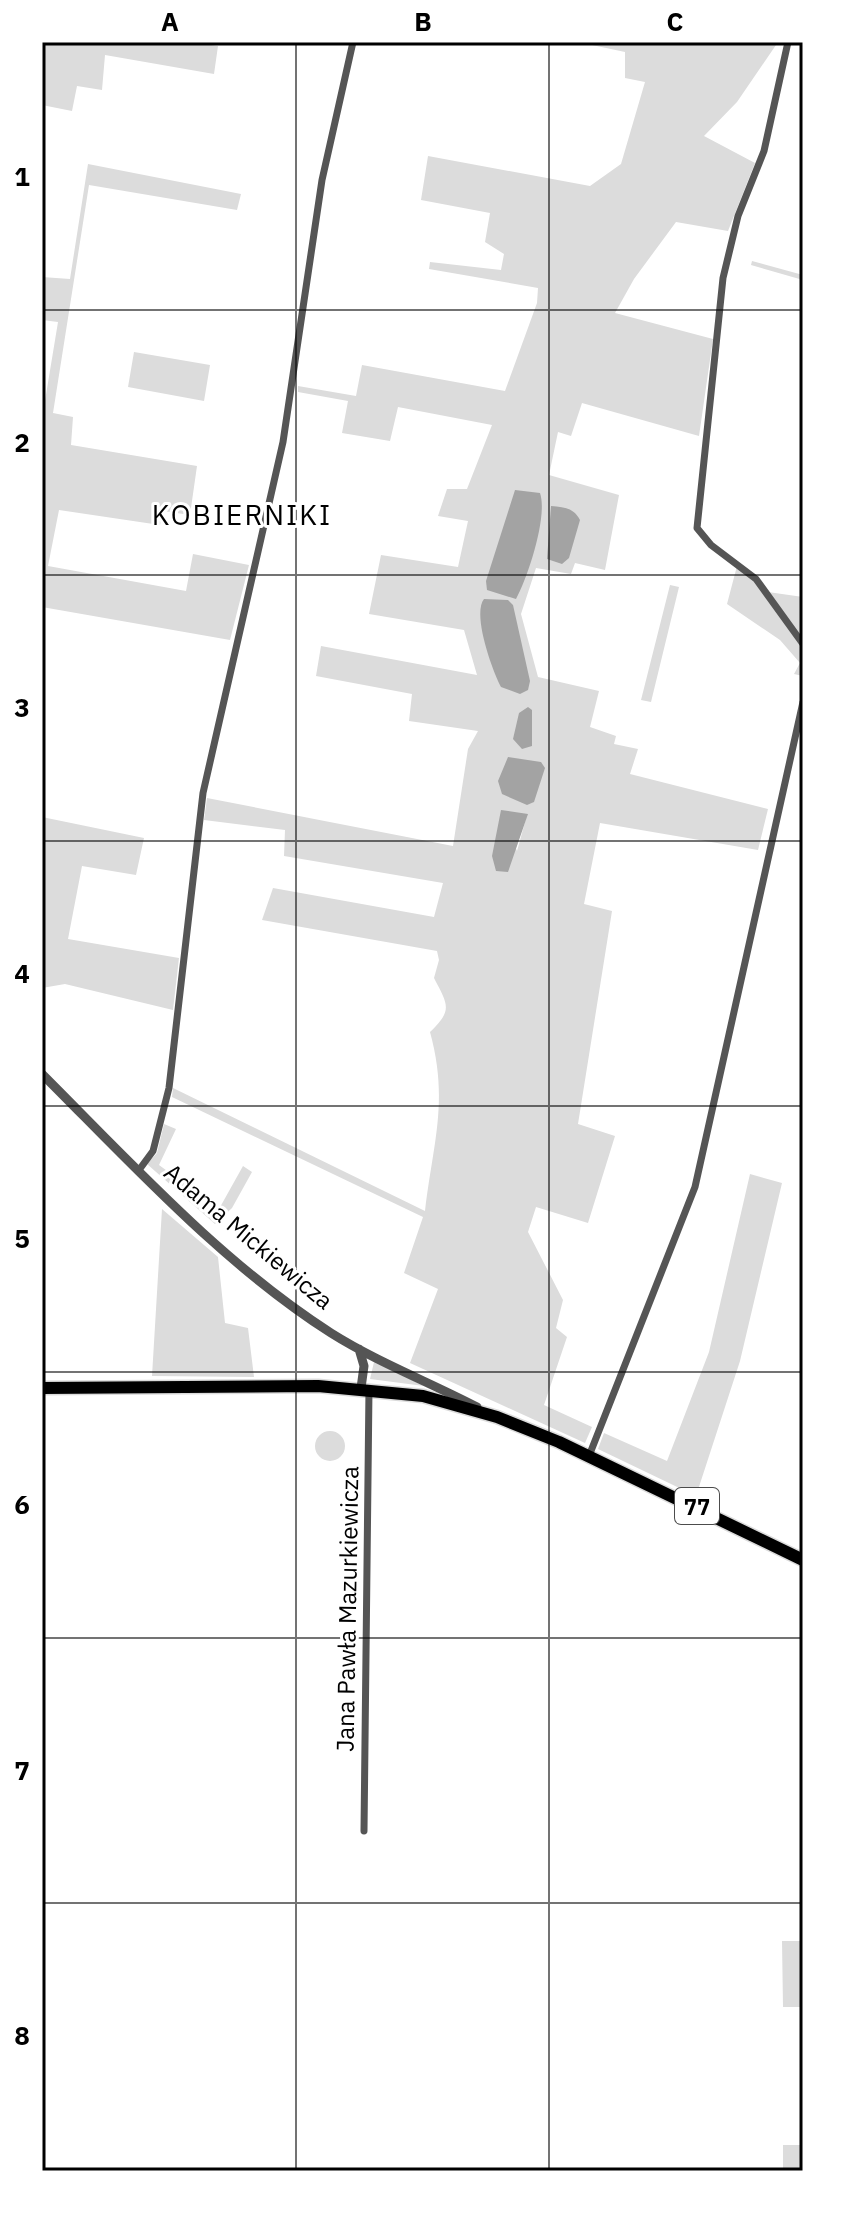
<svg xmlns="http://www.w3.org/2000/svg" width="845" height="2213" viewBox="0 0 845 2213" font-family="'IBM Plex Sans',sans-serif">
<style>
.green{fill:#dcdcdc;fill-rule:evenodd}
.water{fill:#a3a3a3}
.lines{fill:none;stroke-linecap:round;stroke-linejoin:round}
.primary-casing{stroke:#dbdbdb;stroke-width:15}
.minor{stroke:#555;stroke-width:7}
.tertiary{stroke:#555;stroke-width:9}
.primary{stroke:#000;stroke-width:12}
.grid{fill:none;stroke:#000;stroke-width:2;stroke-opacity:0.55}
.labels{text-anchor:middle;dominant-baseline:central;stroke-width:6;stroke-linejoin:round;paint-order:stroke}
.shield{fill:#fff;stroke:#4c4c4c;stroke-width:2}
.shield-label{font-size:22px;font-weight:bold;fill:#000}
.street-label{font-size:24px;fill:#000;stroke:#fff}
.quarter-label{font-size:28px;letter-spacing:2px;fill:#000;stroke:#fff}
.neatline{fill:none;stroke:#000;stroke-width:3}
.grid-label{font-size:26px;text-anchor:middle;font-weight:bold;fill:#000}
</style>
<rect width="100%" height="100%" fill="#fff"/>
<path class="green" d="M42,42H191L218,46L214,74L105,55L102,90L77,86L72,111L42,105Z
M578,42H756L776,45L737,102L704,136L755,163L728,231L676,222L634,279L615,313L713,339L699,436L582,403L571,436L558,432L549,475L619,495L605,570L575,563L571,574L536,568L521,614L538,677L599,691L590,727L616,736L614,744L638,749L630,774L768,809L758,850L600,823L584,904L612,911L578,1124L615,1136L588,1223L536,1207L528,1232L563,1300L556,1328L567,1337L544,1405L592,1427L585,1443L410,1363L438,1289L404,1273L423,1217L172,1097L173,1088L425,1211C433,1143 449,1101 430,1032C453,1010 448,1005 434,978L439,960L437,951L262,920L273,888L434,917L443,883L284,856L285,830L204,820L207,798L453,846L468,749L478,731L409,721L412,694L316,676L321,646L477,675L464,630L369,614L381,555L458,567L468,521L438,516L447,489H467L492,425L398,407L390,441L342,433L348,401L298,392V386L356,396L362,365L505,391L537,303L538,288L429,269L430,262L501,270L504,254L485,242L490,213L421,200L428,156L590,186L621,164L645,82L625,78V52ZM501,811L527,815L517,851Z
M88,164L241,194L237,210L89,185L53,413L73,417L71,445L197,466L190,515L163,511L160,525L59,510L48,566L186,591L193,554L249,565L230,640L42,607V419L58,322L42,320V277L70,279Z
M752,261L803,275V280L751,265Z
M134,352L210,365L204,401L128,387Z
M737,566L754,580L803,649V676L794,674L800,663L780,640L727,604Z
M670,585L679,587L651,702L641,700Z
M768,592L803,597V639Z
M42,817L144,838L136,875L82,866L68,939L179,958L173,1010L65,984L42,988Z
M164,1124L176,1129L159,1165L219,1209L243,1166L252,1172L232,1208L215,1224L147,1164L157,1153Z
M750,1174L782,1183L740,1361L696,1496L598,1449L604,1433L667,1461L709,1352Z
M162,1209L218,1257L225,1323L248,1328L254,1377L152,1376Z
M374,1362L424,1386L370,1379Z
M315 1446a15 15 0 1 1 30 0a15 15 0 1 1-30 0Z
M782,1941H803V2007H783Z
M783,2145H803V2171H783Z"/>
<path class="water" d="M515,490L540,493C548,516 528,577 516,599L487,590L486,581Z
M551,506C564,507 574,508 580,520L569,558L562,564L547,559Z
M484,599L508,600L513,605L530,681L528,690L520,694L501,687C492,670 472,614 484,599Z
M528,707L532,710V746L522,749L513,739L519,713Z
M508,757L541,762L545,768L534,802L527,805L502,794L498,781Z
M501,810L528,814L508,872L496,871L492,856Z"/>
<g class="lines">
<defs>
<path id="primary" d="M42,1388L318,1386L423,1396L497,1417L559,1442L803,1560"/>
</defs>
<use href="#primary" class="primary-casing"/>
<path class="minor" d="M788,42L764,151L738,216L723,278L697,528L711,545L756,579L803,644
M139,1170L153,1151L169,1088L203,793L283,442L322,180L353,42
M589,1456L695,1187L803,702
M364,1831L369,1389"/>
<path class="tertiary" d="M42,1074C132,1164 223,1264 331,1333C377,1362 429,1382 477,1407
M359,1349L364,1366L361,1388"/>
<use href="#primary" class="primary"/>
</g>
<path class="grid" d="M296,42V2171M549,42V2171M42,310H803M42,575H803M42,841H803M42,1106H803M42,1372H803M42,1638H803M42,1903H803"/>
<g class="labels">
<rect class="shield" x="675" y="1488" width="44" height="36" rx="6"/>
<g class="shield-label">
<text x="697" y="1506">77</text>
</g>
<g class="street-label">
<text transform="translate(249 1236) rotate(40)">Adama Mickiewicza</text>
<text transform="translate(347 1609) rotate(-89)">Jana Pawła Mazurkiewicza</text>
</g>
<g class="quarter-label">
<text x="242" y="514">KOBIERNIKI</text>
</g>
</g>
<rect width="845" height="2213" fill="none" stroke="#ffffff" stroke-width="88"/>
<rect x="44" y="44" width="757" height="2125" class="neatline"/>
<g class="grid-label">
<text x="170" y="31">A</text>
<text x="423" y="31">B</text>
<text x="675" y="31">C</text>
<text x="22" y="186">1</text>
<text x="22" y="452">2</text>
<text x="22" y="717">3</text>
<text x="22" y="983">4</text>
<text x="22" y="1248">5</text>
<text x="22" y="1514">6</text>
<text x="22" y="1780">7</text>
<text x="22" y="2045">8</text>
</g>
</svg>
